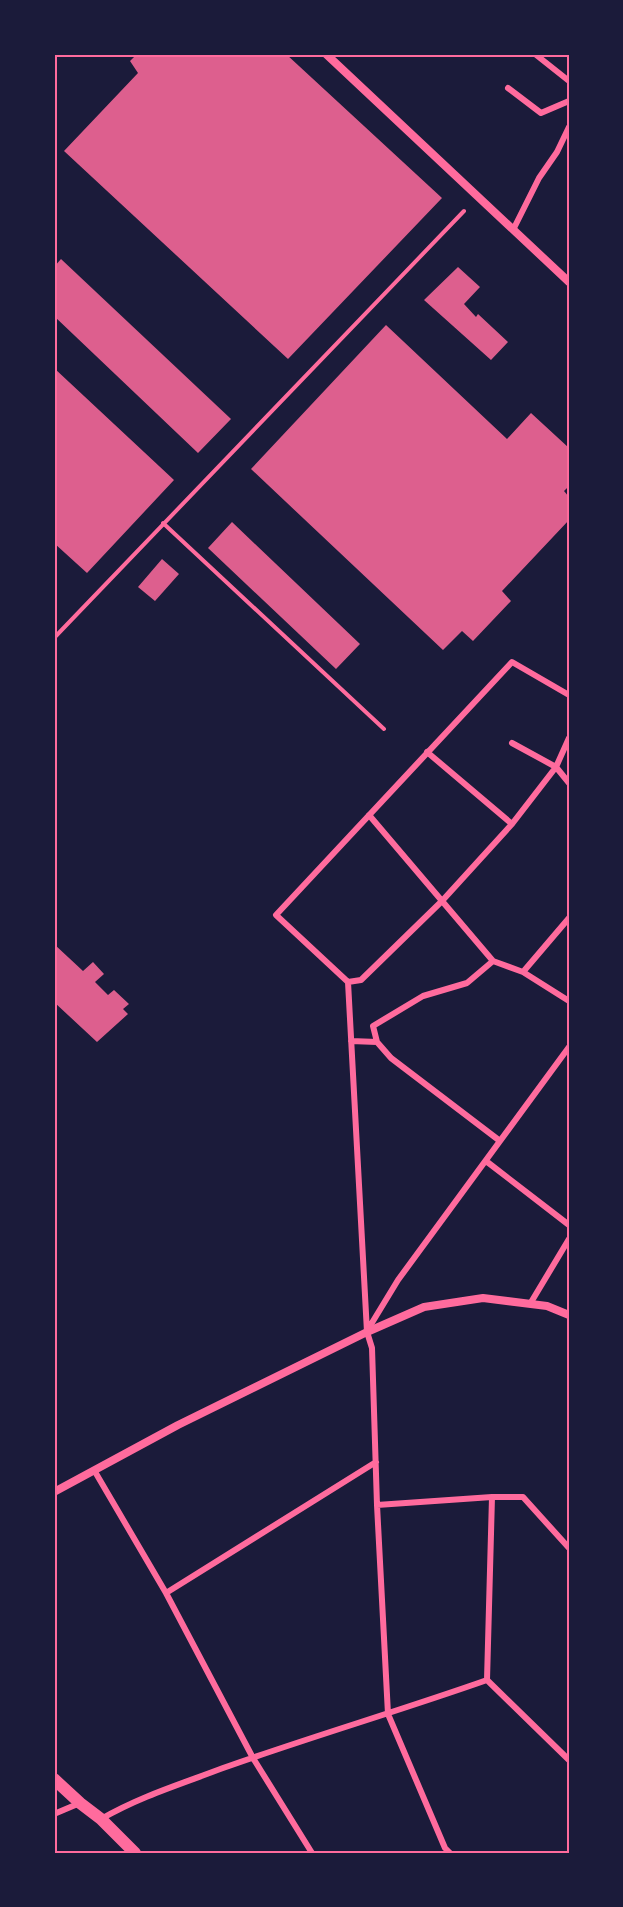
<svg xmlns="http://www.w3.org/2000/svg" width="623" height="1907" viewBox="0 0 623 1907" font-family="'Open Sans',sans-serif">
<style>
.building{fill:#dd5f8e}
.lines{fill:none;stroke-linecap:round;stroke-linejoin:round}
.service{stroke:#ff6b9d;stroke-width:4}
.minor{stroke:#ff6b9d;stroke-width:6}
.tertiary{stroke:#ff6b9d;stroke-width:8}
.trunk{stroke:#ff6b9d;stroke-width:12}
.neatline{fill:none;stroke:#ff6b9d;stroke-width:2}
</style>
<rect width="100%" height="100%" fill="#1b1b3a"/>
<path class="building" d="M137,54H286L442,198L288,359L64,151L138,73L130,61Z
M61,259L231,419L198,453L54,316V267Z
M458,267L480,287L464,304L476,317L478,314L508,342L491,360L424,300Z
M386,325L507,439L531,413L569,448V486L564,491L569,497V520L502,591L511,601L473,641L462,631L443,650L251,469Z
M54,368L174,480L87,573L54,543Z
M232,522L360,644L336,669L208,548Z
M162,559L179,574L155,601L138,587Z
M54,944L83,971L93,962L104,974L95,982L108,995L114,990L129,1004L123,1009L128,1014L97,1042L54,1002Z"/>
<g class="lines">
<path class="service" d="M163,523L384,729
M54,638L464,211"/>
<path class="minor" d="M535,54L569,81
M508,88L541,113L569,101
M513,230L539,178L557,152L569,127
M512,743L556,767L569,783
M427,752L512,824
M369,815L493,961L523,972L569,1001
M493,961L467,983L423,996L373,1026L377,1042L391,1058L500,1141
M523,972L569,918
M348,982L361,980L442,901L512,824L556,767L569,738
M351,1041L377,1042
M486,1161L569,1225
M530,1304L569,1239
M367,1331L398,1280L569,1047
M94,1470L166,1593L253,1758L312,1853
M377,1505L492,1497H523L569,1548
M166,1593L376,1462
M487,1680L492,1497
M54,1814L80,1803
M101,1819C141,1796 181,1784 223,1768C310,1737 399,1711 487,1680L569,1760
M450,1853L445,1848L388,1714L377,1505L372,1348L367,1332L348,982L276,915L512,662L569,695"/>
<path class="tertiary" d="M326,54L569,282
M54,1492L178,1425L367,1332L424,1307L483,1298L547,1306L569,1315"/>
<path class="trunk" d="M54,1779L80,1803L101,1819L135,1853"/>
</g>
<rect width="623" height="1907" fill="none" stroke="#1b1b3a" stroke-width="111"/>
<rect x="56" y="56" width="512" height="1796" class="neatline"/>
</svg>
